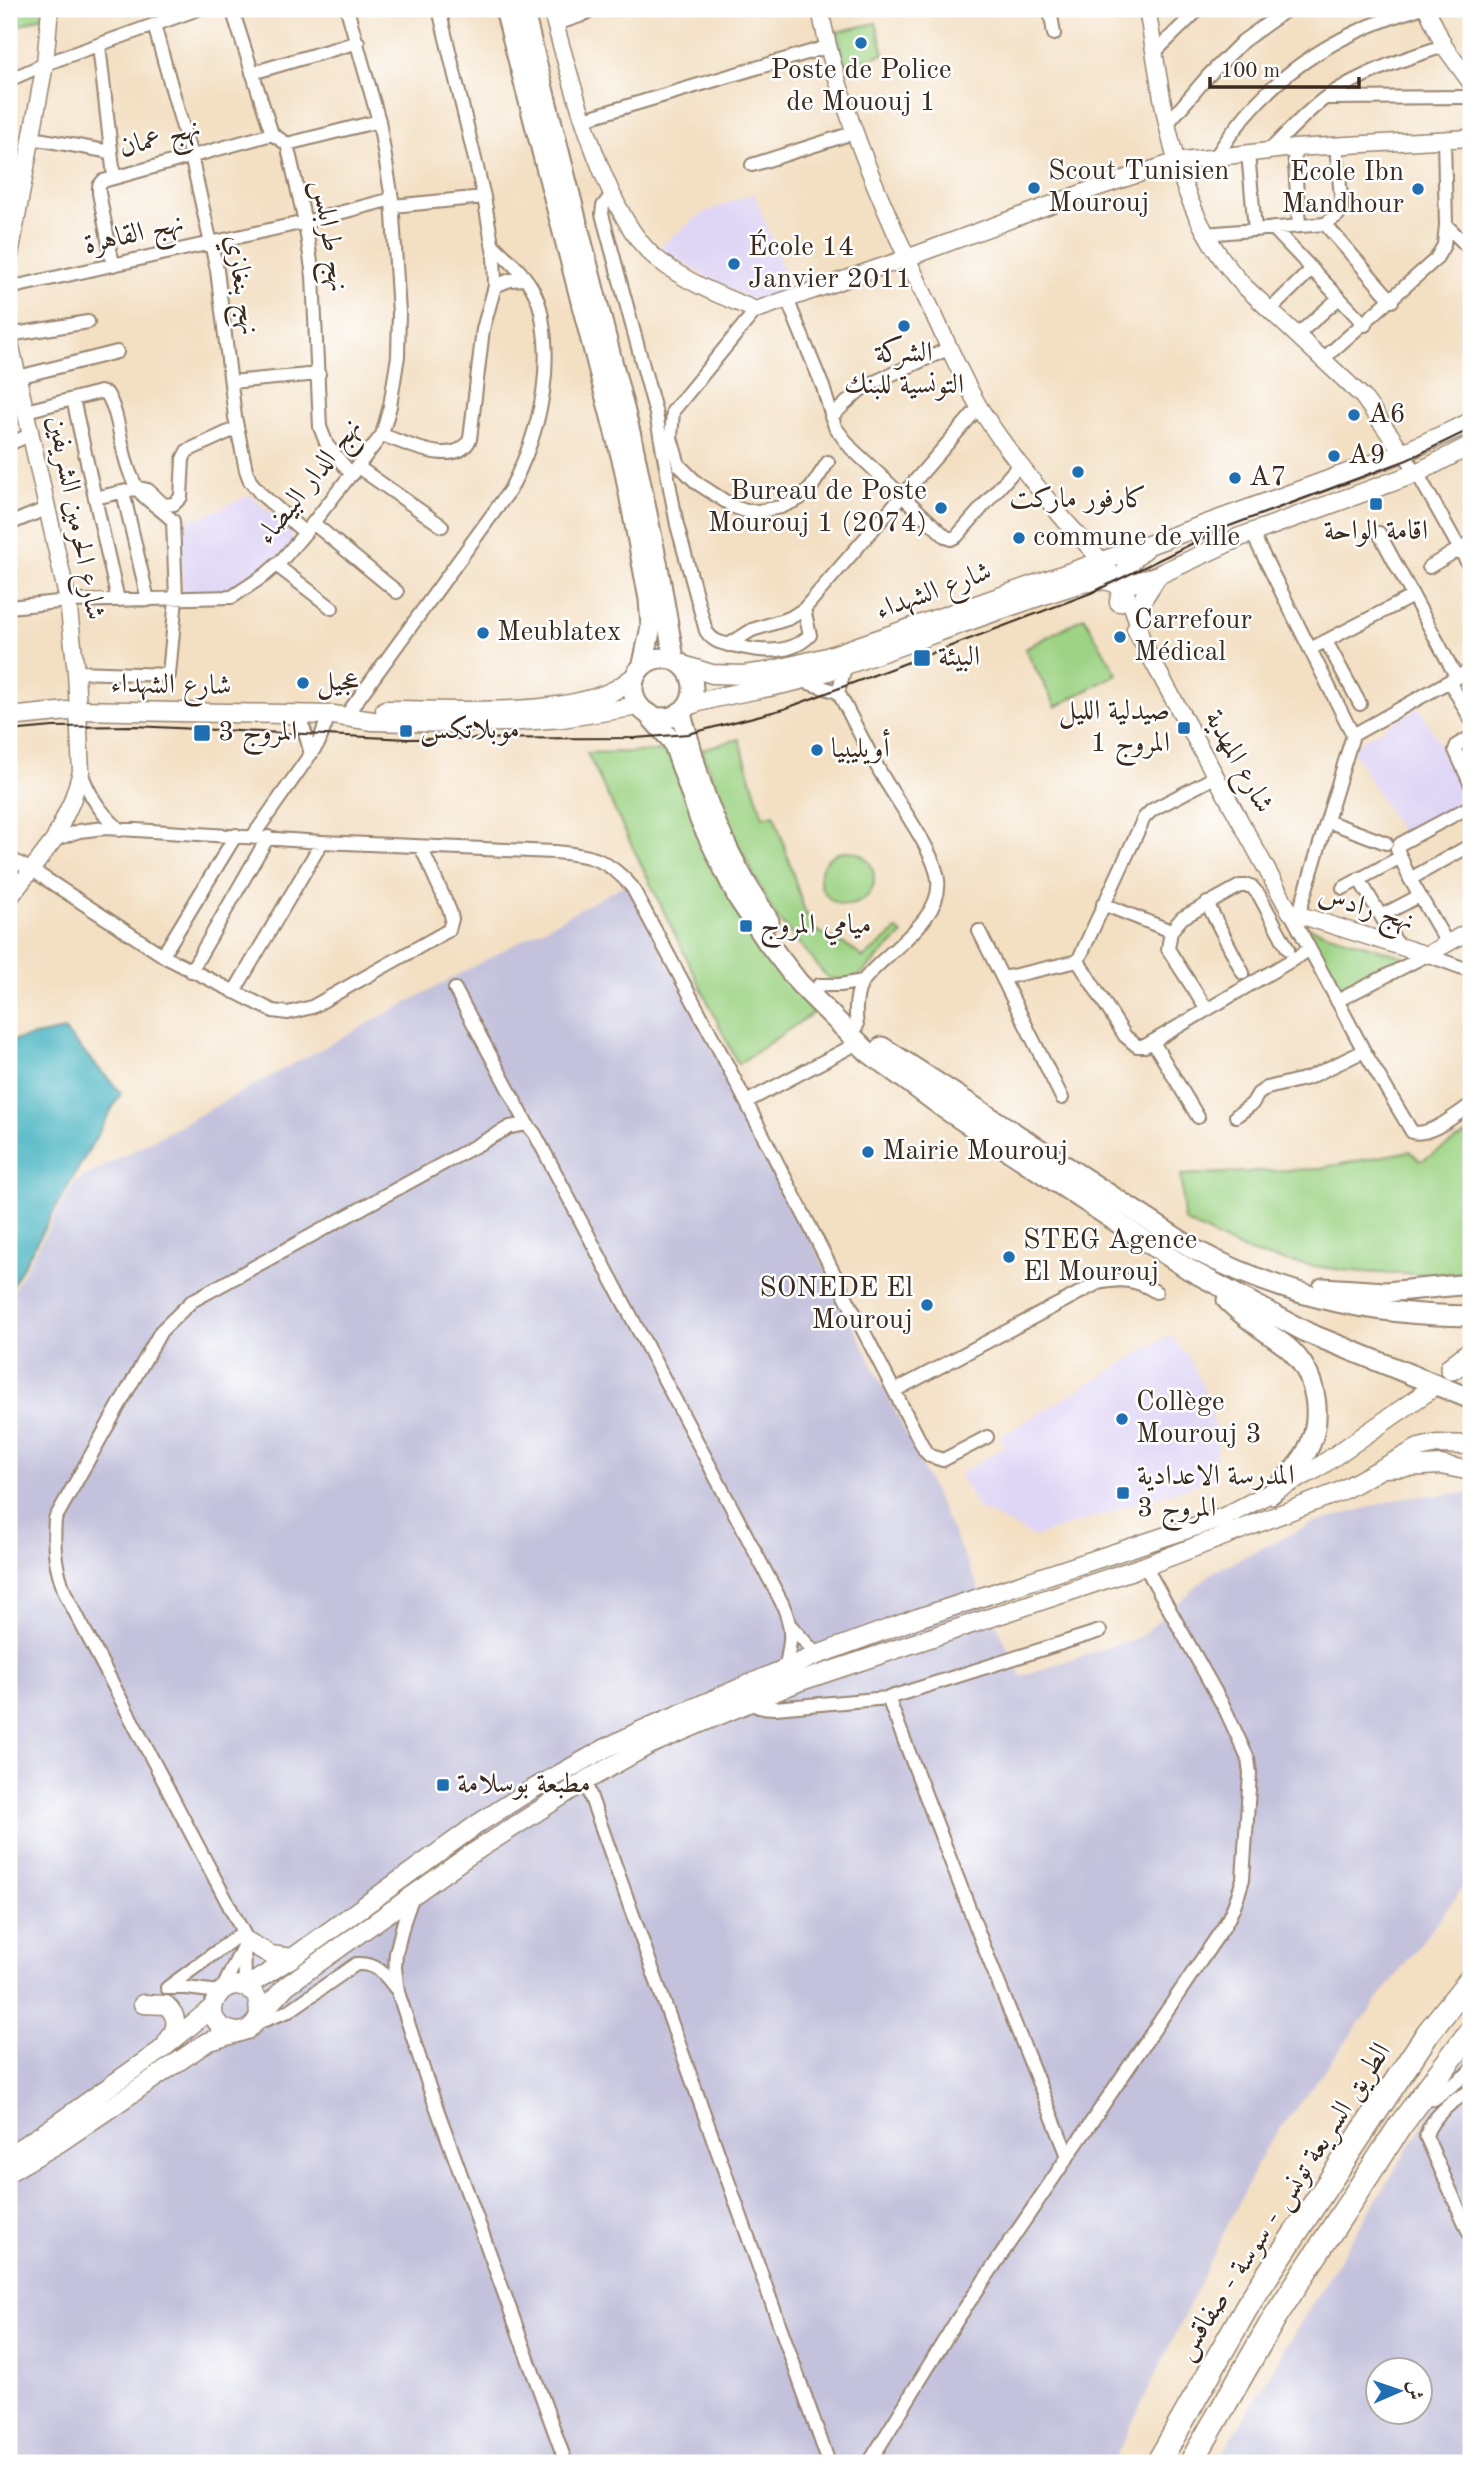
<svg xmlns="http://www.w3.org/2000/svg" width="1480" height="2472" viewBox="0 0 1480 2472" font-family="'Old Standard TT',Amiri,serif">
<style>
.built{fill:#dfd5f5}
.industrial{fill:#c3c1db;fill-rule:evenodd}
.green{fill:#9dd384;stroke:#6c7e51;stroke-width:2}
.water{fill:#43b1bf;stroke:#3f6e6e;stroke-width:2}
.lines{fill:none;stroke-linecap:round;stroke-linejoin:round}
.minor-casing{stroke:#978470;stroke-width:16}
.tertiary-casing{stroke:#978470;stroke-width:19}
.secondary-casing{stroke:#978470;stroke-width:21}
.trunk-casing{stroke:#978470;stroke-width:23}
.motorway-casing{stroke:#978470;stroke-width:26}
.minor{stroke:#fff;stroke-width:12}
.tertiary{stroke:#fff;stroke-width:16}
.secondary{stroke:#fff;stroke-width:18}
.trunk{stroke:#fff;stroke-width:19}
.motorway{stroke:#fff;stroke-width:23}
.tram{stroke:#3b2a1e;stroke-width:2}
.poi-dot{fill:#1f6fb2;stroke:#fff;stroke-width:2.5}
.labels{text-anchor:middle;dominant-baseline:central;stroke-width:5;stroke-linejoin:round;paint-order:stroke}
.poi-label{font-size:28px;fill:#3b2a1e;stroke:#fff;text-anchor:start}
.street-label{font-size:28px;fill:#3b2a1e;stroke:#fff}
</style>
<rect width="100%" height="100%" fill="#fff"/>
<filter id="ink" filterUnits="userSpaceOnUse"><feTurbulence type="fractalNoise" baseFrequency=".0143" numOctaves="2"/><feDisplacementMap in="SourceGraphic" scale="14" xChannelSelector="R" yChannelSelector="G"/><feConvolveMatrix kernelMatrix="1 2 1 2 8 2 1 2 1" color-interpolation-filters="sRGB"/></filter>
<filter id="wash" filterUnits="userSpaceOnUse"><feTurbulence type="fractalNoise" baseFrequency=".00686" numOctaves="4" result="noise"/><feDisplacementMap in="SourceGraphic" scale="28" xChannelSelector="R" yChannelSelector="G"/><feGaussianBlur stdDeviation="1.57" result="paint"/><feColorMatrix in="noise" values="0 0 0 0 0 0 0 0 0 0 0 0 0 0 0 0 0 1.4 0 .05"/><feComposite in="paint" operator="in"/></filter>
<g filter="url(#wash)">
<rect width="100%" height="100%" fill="#f3dfc2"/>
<path class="built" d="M754,193L788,283L782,286L785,294L757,302L714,282L659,247L703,213Z
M249,495L291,530L293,542L286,552L227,596L183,598L179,522L207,515Z
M1419,707L1471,797V802L1405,840L1351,747Z
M1170,1335L1191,1360L1209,1401L1218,1442L1212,1479L1034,1537L977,1508L959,1474L1005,1447L1000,1437Z"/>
<path class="industrial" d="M626,884L759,1134L887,1394L1021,1676L1140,1637L1213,1572L1311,1524L1405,1497L1471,1493V1877L1264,2150L1113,2463H9V1297L75,1182Z
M1471,2052V2463H1217L1313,2302L1458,2068ZM1378,2370H1420V2412H1378Z"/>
<path class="green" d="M9,9H45L44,16L9,30Z
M876,23L884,54L845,64L837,32Z
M1084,617L1117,674L1056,707L1025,649Z
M739,739L763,817L774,814L804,909L815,930L850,947L863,958L897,930L903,934L859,976L847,980L828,978L774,914L728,826L702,749Z
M670,751L712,867L755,940L813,1013L738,1064L587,753Z
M820 878a27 27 0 1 1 54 0a27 27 0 1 1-54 0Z
M1306,927L1405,957L1345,988L1335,986Z
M1467,1134L1471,1141V1272C1403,1278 1329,1272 1263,1256C1239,1251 1207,1232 1184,1221L1181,1175L1314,1169L1410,1151L1421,1161Z"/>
<path class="water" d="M64,1030L121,1093L9,1291V1041Z"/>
</g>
<g filter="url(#ink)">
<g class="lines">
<defs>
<path id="minor" d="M232,9L272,134L287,144L305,222L313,276L320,427L327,445L352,475
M1050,9L1054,34
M556,24L580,16L594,9
M154,25L191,156L217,270L235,417L246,470L250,481L261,494L305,533
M99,45L114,177
M1155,52L1199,9
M252,73L358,42
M9,80L45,64L198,9
M1328,98L1471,97
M584,119L827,47
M1167,124L1208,76L1243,41L1288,9
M32,138L111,152
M287,144L379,121
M1294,148L1299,226
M1270,150C1288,132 1305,113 1325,98C1361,73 1403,59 1444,46
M1248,153L1255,230
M1217,155C1265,78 1331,35 1417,9
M752,165L856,132
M612,194L603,206L602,214L656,414L677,525L706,631C715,645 726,643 741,647C763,652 792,654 810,635L804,609
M393,206L484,197
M1325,224L1338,215L1342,207L1336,145
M1446,225L1471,250
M1273,228L1365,325
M1205,234L1325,224L1392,301
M113,265L99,193V186L103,181L272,134
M495,286L510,280L526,279
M9,288L305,222L392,199
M787,299L823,387L835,427L851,448L945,536L951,539L957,536L1019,465
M756,310L673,411L671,438L679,465L697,483L734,507L746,511H759L781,507L799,499L811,488L828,462
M1269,311L1312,269
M9,335L88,322
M1296,336L1339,298
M1322,360L1436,259L1444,245L1446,225L1444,139
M18,377L117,352
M231,382L319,374
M9,397L21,391
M73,399L95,498
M26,411L100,392L107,394C123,420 119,463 140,492C146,500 165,512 173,521L176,598L169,675L76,672
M831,417L859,391L870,384L950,348
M382,435C406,443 456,469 470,439L483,329L495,286L494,255L484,197L439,9
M9,444L32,434
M1403,453L1417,473L1471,569
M358,467L442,526
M123,492L148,600
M313,523L397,592
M9,524L48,508
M1252,533L1353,735
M1379,533L1457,678
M276,565L332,608
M1429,567L1471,542
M118,600L95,498L139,488L148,490L164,505L174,504L181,497L183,459L187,451L237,428
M9,607L68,601L232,597L265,575L281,561L305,533L382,435L390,406L398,356L399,313L392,199L379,121L347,9
M1326,641L1360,704
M728,645L752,630L790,618L804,609L979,407
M1310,649L1413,596
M846,665L838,692C853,720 867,749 883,777C898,803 935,852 938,880C943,920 885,952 864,980C855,992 855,1012 857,1026
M799,680L838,692
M1450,682L1471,720
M293,714L304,729L311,754
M349,719L350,710L510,490C535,442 549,393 545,340C543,324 542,307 534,292C525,273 507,259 492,244
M1471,737L1457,745L1455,750L1471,785
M81,772C90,797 100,812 120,830
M1217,776L1152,810L1144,818L1078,961L1125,1036L1137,1046H1145L1309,950
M1327,821L1386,843
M253,836L319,742L329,715
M54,840L79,831L105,828L322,842L555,852C591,855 608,859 632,887L722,1055L925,1451L930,1456L943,1460L987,1437
M9,858L32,870L167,958L273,1011L288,1013L312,1007L449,930L452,919L450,911L421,847
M1359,879L1398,945
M1410,879L1471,845
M1343,888L1399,858
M1207,903L1243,973
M1103,904L1171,931
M1290,912L1364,1051L1412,1132C1431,1137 1456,1114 1471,1105
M1298,916L1353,735L1471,669
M1381,916L1419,896
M979,931L1062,1098
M1447,943L1410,879L1397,849L1400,844L1471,806
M163,955L236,835
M191,971L268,837
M1003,978L1078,961
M819,985H840L863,981
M455,989L527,1124
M234,992L322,842
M1337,1001L1427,955L1471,971
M1207,1010L1168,949L1171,931L1182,918L1240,886H1251L1259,895L1288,949
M1153,1042L1198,1117
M746,1102L858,1043
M1236,1116L1252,1104L1258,1094L1267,1088L1308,1078L1364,1051
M896,1390L1098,1283C1120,1278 1137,1279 1156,1292
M791,1626L817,1655
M888,1698L984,1947L1068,2156
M749,1703L759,1707L775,1708L888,1698L1100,1631
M585,1781L829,2463
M413,1895L404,1921L396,1953L395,1968L398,1992L429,2087L566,2463
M245,1987L244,1934L65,1593C55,1566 53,1548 55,1519L161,1331L192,1301L510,1127L527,1124L535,1134L782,1603C794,1630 791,1642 785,1670
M167,1988L243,1932
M168,1988H186L220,1992
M222,1990L243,1946
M254,2024L289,2011L356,1964C377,1963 384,1973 396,1989
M1471,2091C1454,2099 1431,2117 1426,2136L1471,2237
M1434,2099L1471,2071
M869,2463L957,2320L1223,1928C1233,1912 1238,1897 1243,1879L1250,1773L1248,1759L1225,1709L1145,1566"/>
<path id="tertiary" d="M551,9C569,73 605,218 656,258C685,282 721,296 756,310L907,258L1093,189L1175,162L1294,148L1471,138
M820,9C839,111 889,222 934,315C949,347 963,381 981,410C1005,448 1033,482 1061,516C1094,555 1132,583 1141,637
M1147,9C1165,110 1171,206 1243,285L1363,397L1403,453
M1427,9L1444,46L1471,83
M9,260L45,64L50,9
M9,338L68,601L76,672L81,772L72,801L54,840L9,899
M1135,629L1290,912L1427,955L1471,930"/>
<path id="secondary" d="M1119,602C1123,577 1123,565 1145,549
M1138,617L1144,597L1158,575
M683,665L712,674L743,675L766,672L827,657L1154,543L1403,453L1471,422
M687,706C726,692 768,690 807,678C900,648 989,611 1082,583L1105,580L1122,585L1130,584L1158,575L1240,537L1417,473L1471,445
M385,710C448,710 556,718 613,691C621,687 628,681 635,676
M9,717L78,710L333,715L373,721L445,723L508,722L562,718L639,706
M1385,1468L1441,1465L1471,1471
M245,1940L271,1955L292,1958
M246,1987L292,1958L479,1823L531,1790L606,1748L640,1731L817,1655L918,1618L1224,1517L1316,1469L1428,1391
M143,2004L166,2005C179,2017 178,2028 167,2042
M259,2016L286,1986L465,1858L585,1781L649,1745L798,1682L1145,1566L1339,1492L1419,1448L1437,1444L1471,1445
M9,2155L41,2135L161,2050L213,2007
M9,2172L59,2143L207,2042L247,2030L254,2024L259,2016L258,1999C227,1956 186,2027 238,2032"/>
<path id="trunk" d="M505,9L624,467L649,599L651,627L643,664
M523,9L631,436L659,572L674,659
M633 688a30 30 0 1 1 60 0a30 30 0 1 1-60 0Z
M680,712C690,740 695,768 705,795C721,840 743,881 769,921
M647,713L673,742L700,820L738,898L768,943L799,983L868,1052L945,1109L1188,1269L1308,1333L1471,1399
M882,1047L1195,1250C1285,1297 1371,1315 1471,1316
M1323,1288L1386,1292L1471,1284
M1227,1300C1244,1318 1266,1331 1286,1346C1317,1372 1325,1418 1306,1453C1297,1469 1283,1481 1271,1494"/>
<path id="motorway" d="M1452,1368L1471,1353
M1158,2463L1249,2303L1428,2033L1471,1979
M1191,2463L1275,2317L1400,2126L1471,2031"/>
</defs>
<use href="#minor" class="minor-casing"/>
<use href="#tertiary" class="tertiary-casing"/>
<use href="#secondary" class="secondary-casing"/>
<use href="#trunk" class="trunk-casing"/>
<use href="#motorway" class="motorway-casing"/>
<use href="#minor" class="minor"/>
<use href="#tertiary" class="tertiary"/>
<use href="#secondary" class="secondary"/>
<use href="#trunk" class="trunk"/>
<use href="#motorway" class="motorway"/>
<path class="tram" d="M9,731L53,727L134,726L409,739L635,738L688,734L784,709L1091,593L1224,528L1407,460L1471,429"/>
</g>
</g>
<g class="poi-dot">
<circle cx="861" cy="43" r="7"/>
<circle cx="1034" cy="188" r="7"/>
<circle cx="1418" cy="189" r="7"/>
<circle cx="734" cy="264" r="7"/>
<circle cx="904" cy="326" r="7"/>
<circle cx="1354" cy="415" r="7"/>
<circle cx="1334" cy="456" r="7"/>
<circle cx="1078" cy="472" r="7"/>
<circle cx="1235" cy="478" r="7"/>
<rect x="1369" y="497" width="14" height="14" rx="3.5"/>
<circle cx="941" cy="508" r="7"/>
<circle cx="1019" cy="538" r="7"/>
<circle cx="483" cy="633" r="7"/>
<circle cx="1120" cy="637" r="7"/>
<rect x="913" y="649" width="18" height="18" rx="3.5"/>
<circle cx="303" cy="683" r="7"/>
<rect x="1177" y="721" width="14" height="14" rx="3.5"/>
<rect x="399" y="724" width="14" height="14" rx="3.5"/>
<rect x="193" y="724" width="18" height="18" rx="3.5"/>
<circle cx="817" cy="750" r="7"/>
<rect x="739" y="919" width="14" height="14" rx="3.5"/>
<circle cx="868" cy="1152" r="7"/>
<circle cx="1009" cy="1257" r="7"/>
<circle cx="927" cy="1305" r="7"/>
<circle cx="1122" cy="1419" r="7"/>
<rect x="1116" y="1486" width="14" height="14" rx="3.5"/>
<rect x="436" y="1778" width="14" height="14" rx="3.5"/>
</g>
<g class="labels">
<g class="poi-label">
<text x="861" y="71" text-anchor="middle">Poste de Police<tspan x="861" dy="32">de Mououj 1</tspan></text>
<text x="1048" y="172">Scout Tunisien<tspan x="1048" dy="32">Mourouj</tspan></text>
<text x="1404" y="173" text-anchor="end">Ecole Ibn<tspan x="1404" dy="32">Mandhour</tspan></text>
<text x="748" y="248">École 14<tspan x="748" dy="32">Janvier 2011</tspan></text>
<text x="904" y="354" text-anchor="middle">الشركة<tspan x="904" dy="32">التونسية للبنك</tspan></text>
<text x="1368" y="415">A6</text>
<text x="1348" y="456">A9</text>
<text x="1249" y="478">A7</text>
<text x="927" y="492" text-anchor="end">Bureau de Poste<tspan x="927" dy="32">Mourouj 1 (2074)</tspan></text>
<text x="1078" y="500" text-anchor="middle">كارفور ماركت</text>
<text x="1376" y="532" text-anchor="middle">اقامة الواحة</text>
<text x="1033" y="538">commune de ville</text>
<text x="1134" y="621">Carrefour<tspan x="1134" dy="32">Médical</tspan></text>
<text x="497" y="633">Meublatex</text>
<text x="938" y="658">البيئة</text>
<text x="317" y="683">عجيل</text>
<text x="1170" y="712" text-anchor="end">صيدلية الليل<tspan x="1170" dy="32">المروج 1</tspan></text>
<text x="420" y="731">موبلاتكس</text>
<text x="218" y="733">المروج 3</text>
<text x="831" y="750">أويليبيا</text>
<text x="760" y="926">ميامي المروج</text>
<text x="882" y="1152">Mairie Mourouj</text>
<text x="1023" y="1241">STEG Agence<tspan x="1023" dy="32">El Mourouj</tspan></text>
<text x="913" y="1289" text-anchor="end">SONEDE El<tspan x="913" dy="32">Mourouj</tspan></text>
<text x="1136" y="1403">Collège<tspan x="1136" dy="32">Mourouj 3</tspan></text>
<text x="1137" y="1477">المدرسة الاعدادية<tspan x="1137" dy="32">المروج 3</tspan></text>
<text x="457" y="1785">مطبعة بوسلامة</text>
</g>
<g class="street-label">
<text transform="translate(160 139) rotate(-15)">نهج عمان</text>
<text transform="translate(134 235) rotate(-13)">نهج القاهرة</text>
<text transform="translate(329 236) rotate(81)">نهج طرابلس</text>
<text transform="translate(241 285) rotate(81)">نهج بنغازي</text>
<text transform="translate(310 482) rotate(-52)">نهج الدار البيضاء</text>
<text transform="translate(75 518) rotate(79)">شارع الحرمين الشريفين</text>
<text transform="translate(934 592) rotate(-20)">شارع الشهداء</text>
<text transform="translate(171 686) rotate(1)">شارع الشهداء</text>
<text transform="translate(1238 762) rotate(61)">شارع المهدية</text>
<text transform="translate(1366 909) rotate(17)">نهج رادس</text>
<text transform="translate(1284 2202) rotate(-57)">الطريق السريعة تونس - سوسة - صفاقس</text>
</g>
</g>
<rect width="1480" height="2472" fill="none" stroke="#fff" stroke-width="35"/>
<g transform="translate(1399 2391) rotate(88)"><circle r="33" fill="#ffffff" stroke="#b1aaa5" stroke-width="2"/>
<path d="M0-5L12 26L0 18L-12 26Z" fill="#1f6fb2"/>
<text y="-10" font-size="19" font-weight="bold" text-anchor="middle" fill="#3b2a1e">ش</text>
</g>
<path d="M1210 77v10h149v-10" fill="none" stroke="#3b2a1e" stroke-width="3.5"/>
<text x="1221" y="77" font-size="21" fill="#3b2a1e" stroke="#ffffff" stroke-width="5" paint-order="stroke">100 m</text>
</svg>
